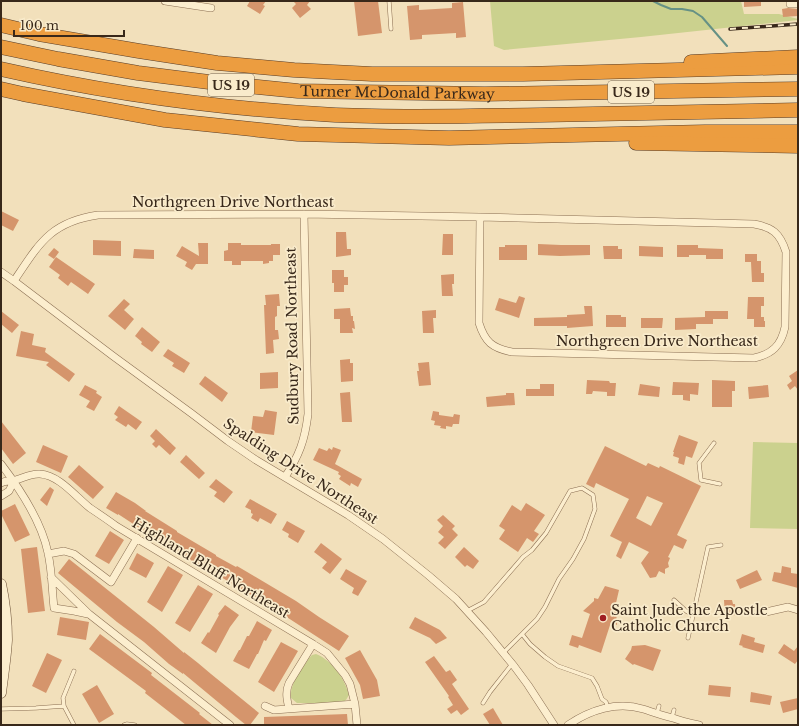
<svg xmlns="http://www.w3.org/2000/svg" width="799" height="726" viewBox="0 0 799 726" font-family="'Libre Baskerville',serif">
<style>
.green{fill:#cbd18e}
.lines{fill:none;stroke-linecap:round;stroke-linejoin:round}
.stream{stroke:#669185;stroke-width:2}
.building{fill:#d5956c;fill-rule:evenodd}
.lane-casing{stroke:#8b6f53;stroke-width:4.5}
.street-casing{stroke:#8b6f53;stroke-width:8}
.secondary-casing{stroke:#6c5036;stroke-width:11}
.highway-casing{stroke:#583d28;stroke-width:15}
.lane{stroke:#fceece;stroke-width:3.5}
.street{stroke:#fceece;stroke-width:7}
.secondary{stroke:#fceece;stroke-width:10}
.highway{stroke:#ec9d40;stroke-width:14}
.rail-casing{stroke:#38281a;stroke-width:3.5}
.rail{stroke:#f9ebcb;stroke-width:2;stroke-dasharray:6;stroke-linecap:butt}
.poi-dot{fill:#a01d21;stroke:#f9ebcb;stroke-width:1.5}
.labels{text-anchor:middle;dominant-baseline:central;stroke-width:3.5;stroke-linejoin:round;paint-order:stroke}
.shield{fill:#f9ebcb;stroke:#72624f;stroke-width:1}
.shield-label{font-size:13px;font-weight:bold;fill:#38281a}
.street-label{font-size:14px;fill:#38281a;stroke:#f9ebcb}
.poi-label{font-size:14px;fill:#38281a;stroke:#f9ebcb;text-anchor:start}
</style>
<rect width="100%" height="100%" fill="#f2e0bb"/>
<path class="green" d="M490,1H741L744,14H779L798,19V20L641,37L504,50L494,46Z
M753,442L798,443V529L750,528Z
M316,654C332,660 345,679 349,695L346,700L341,703H297L291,698C289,684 302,669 309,658L312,655Z"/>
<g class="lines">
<path class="stream" d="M653,1L661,5L671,9H682L693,11L702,17L727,46"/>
</g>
<path class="building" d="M250,1H266L263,5L265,6L260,14L247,6Z
M293,1H310L307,5L311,9L300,18L292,8L296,4Z
M354,1H378L382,33L358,36Z
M744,1H761V6L744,7Z
M463,2L466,37L456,38V33L422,35V39L410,40L407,6L419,5V10L452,8V3Z
M788,8L798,9V16L783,17L782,9Z
M1,211L19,220L13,231L1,225Z
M336,232H346L347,249H351V255L336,257Z
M443,234H453V255H442Z
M93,240L121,241V256L93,255Z
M198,243H208V264H196L192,270L185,266L187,262L176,256L182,246L199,256Z
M228,243H241V245H271V244H280V255H273V261H269V263L263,264V261H241V265H232V261H224V251L228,250Z
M538,244L561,245H590V255L560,256L538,255Z
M505,245H527V260H499V247H505Z
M677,245H698V248L723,249V259H706V255H689V257H677Z
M603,246H618V249H622V259H604Z
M639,246L663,247V257L639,256Z
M54,248L59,252L54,259L48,255Z
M134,249L154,250V259L133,258Z
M745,254H757V261H761V273H764V282H752L751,262H745Z
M56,257L95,284L88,294L71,282L68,286L58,278L60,275L49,267Z
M332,270H344V277H348V285H344V292H334V283H332Z
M454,274V284H452L453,296H442L441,275Z
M279,294L280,306H277V316L275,317V330H278L279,339L273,340L274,353L266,354L264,305H266L265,295Z
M519,296L525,298L519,318L495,310L499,298L516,303Z
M748,297H764V306H761V317H764V321H765V327H754V319H747Z
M124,299L130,304L124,310L134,319L125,330L108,316Z
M584,306H592L593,326L567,328V326H534V318L567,317V315L585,314Z
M350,308L351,316H353V321H354L355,329L352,328L353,333H340V319H334V309Z
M436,310V318H433L434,333H423L422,311Z
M1,311L19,325L12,333L1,324Z
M705,311H728V319H713V324H696V329L675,330V318L705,317Z
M606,315H621V317H626V327H606Z
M641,318H663L662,328H641Z
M142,327L160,342L152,352L141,344L142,342L135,336Z
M21,331L34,334L32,345L46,348L45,352L75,374L69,382L46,365L49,362L16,356Z
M168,349L190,363L184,373L172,366L174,363L163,356Z
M350,359V363H353V381L341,382L340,360Z
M429,362L431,385L419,386L417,371H419L418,363Z
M798,370V390L795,386L790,390L787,385L792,381L789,376Z
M278,372V388L260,389V373Z
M205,376L228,393L222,402L199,384Z
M587,380L609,381L610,383H616L615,396H607V392L593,391L592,394H586Z
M712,380L735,381V391H732V407H712Z
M673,382L699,383L698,395L690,394V401L683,400V395H672Z
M540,384H554V396H526V389H540Z
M640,384L660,387L659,397L638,395Z
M85,385L97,391L96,393L102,397L94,411L86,407L90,401L79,395Z
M768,385L769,397L749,399L748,387Z
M350,392L352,422H342L340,393Z
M506,393H514L515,405L487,407L486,397L506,395Z
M119,406L142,422L136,430L128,424L126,427L115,420L118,417L114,414Z
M265,410L277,412L274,435L251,432L253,416L263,417Z
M433,411L439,412V415L453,417L454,414L460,415L459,424H453L452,427L446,426V429L440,428L441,426L434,425L435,421L431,420Z
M1,421L26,453L13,464L1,448Z
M156,429L176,448L170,455L159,445L156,448L152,444L155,441L150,436Z
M679,435L698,442L692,458L686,456L684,465L678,463L679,458L673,456L674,452H673Z
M43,445L68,456L61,473L36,462Z
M605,446L646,466L648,463L659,468L660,466L701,486L677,535L687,540L683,549L674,545L668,557L670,558L668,563L669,567L665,569V574L659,571L656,577L650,578L641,563L649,552L629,542L621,559L616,556L622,542L610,536L629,499L596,483L594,488L586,484ZM647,496L663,503L651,526L636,518Z
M333,447L341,450L335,464L362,479L358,487L351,483L350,486L339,479L341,476L338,474L339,472L313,460L319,448L327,451L329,448L332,450Z
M186,455L205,473L199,479L180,462Z
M79,465L104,487L93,499L68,477Z
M216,479L233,492L224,503L214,496L217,492L209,487Z
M50,487L54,490L47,506L40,500Z
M116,492L135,503L146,511H145L177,531V532L216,555V556L236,567L237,566L296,601L319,617L349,636L339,651L282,614L221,577V578L210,572L141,529L118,514V515L106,508Z
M250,499L277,514L271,524L260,518L258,522L251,518L253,514L251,513V510L245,507Z
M526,503L545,515L534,531L539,534L533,542L527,538L518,552L499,539L505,530L499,526L512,505L521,511Z
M15,504L30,535L15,542L1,514V511Z
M443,515L455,526L452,529L458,535L445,549L438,543L444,537L438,532L443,526L437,520Z
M287,521L305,531L298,543L288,537L289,534L282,530Z
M110,531L124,540L109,564L95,556Z
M321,543L342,559L330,574L322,568L327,562L314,552Z
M37,547L45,611L28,613L21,549Z
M464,547L479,561L473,569L467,565L465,567L455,557Z
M137,553L154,563L146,578L129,569Z
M69,559L154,627L184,653V652L198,663L211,674L259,713L250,725H246L236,717L183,673V674L169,664L144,642L117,622L58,573Z
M168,566L183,575L162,612L147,602Z
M782,566L791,568V573L798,574V588L772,581L774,572L781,573Z
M346,569L367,581L358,596L352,593L354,588L340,579Z
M757,570L762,580L740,589L736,580Z
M198,585L213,594L190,632L175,623Z
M605,586L619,590L616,603L618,604V606L616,609L617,625L611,622L601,653L579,645L578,648L569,645L572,635L582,638L590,614L583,611L594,601V598L598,599Z
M724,600H732L733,604H735L736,615L725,616Z
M225,605L239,615L230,627L216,653L201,643L208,632L209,633L219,615L218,614Z
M60,617L89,622L86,640L57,635Z
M415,617L440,630L447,638L436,644L430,638L409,628Z
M257,621L272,630L266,641L264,640L258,654H257L249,669L233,661L239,650H240L247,636H249Z
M100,634L152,673L151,675L200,713L199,714L213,725H186L145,693L146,691L89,649Z
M742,634L755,638L754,642L765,645L763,653L742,647L743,646L739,645Z
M281,642L298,651L274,692L258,682Z
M784,644L794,651L798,646V660L795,664L778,653Z
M645,645L661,650L653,671L634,664L633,665L625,659L631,650L632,646Z
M360,650L377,680L380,696L363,699L360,685L345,658Z
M47,653L62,660L46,693L32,686Z
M434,656L446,672L450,670L457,680L452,684L469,709L461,715L457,710L451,714L447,709L453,705L448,697L449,696L425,662Z
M97,685L114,714L99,723L82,694Z
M709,685L731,687L730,697L708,695Z
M751,692L772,696L770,705L750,702Z
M798,698V709L783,713L780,702Z
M493,708L503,725H490L483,714Z
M347,714L348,725H264V717Z"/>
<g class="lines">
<defs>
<path id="lane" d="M389,1L391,29
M714,443L699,463L701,480L720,484
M674,600L686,611L693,615
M467,611L484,602L523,557L532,550L546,533L570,491L582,488L593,495L595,509L584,539L573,559L559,579L545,607L537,619L503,653
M522,634L530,644L545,657L558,666L592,678L597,686L602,699L606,702L608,708
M688,638L708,547L721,545
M483,703L490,692L512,664
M64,706L63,698L74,671
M1,709L36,708L64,706L74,725
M657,713L659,706
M672,717L674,710
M124,725L127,724L135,725"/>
<path id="street" d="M165,1L211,8
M790,1V4H798
M480,217L754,224C772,227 780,233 786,252L785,327C781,346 772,354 754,358L512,352C492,348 485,342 479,323Z
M1,272L14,281L113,356L191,413L228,441L256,460L348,515L383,539L428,575L456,599L486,632L514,666L528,685L554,725
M14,281C39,244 50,222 98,215L304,214L480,217
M1,464C20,489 42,523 48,553C52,571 52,590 54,608L74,611L88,614
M285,477C299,456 305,440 308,414L304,214
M1,483C6,480 11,482 16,480C24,478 31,473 40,474C59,475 76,497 90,508C99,514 108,520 116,526L313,644L327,653L345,675L350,684L355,704L357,725
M1,496L9,491L14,481
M48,554L64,551L74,554L111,582L137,538
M51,577L89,614L230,725
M766,612L788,607L798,610
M265,706L274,710L355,704
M289,709C287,700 285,692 289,683L313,644
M568,725C590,710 617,701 643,709C653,712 663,716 673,718C681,721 690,723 699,725"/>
<path id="secondary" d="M1,584C5,603 7,622 7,640C6,658 3,676 1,693"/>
<g id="highway">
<path d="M1,25L39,34L139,51L217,63L294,70L372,74H523L798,67"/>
<path id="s1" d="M1,47L58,59L138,73L217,83L298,91L485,94L798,89"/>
<path d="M691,62L798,57"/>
<path d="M1,69C111,94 223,109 335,115C404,118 472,116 541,115C626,113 712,112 798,110"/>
<path d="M1,89L23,94L165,120L298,134L449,138L705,132H798"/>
<path d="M636,143L798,146"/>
</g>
</defs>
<use href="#lane" class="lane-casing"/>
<use href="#street" class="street-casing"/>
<use href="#secondary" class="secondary-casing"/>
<use href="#highway" class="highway-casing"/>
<use href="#lane" class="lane"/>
<use href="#street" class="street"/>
<use href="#secondary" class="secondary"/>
<use href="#highway" class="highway"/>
<defs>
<path id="rail" d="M730,29L798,24"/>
</defs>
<use href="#rail" class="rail-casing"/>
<use href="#rail" class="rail"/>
</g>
<circle class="poi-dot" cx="603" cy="618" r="4"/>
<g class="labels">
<g class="shield">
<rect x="208" y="74" width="46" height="22" rx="3"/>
<rect x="608" y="81" width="46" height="22" rx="3"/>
</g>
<g class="shield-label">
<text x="231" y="85">US 19</text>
<text x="631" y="92">US 19</text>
</g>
<g class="street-label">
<text stroke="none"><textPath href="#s1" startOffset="400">Turner McDonald Parkway</textPath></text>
<text x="233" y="202">Northgreen Drive Northeast</text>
<text transform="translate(292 336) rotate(-91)">Sudbury Road Northeast</text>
<text x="657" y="341">Northgreen Drive Northeast</text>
<text transform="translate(301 471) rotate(33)">Spalding Drive Northeast</text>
<text transform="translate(211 568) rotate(31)">Highland Bluff Northeast</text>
</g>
<g class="poi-label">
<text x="611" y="610">Saint Jude the Apostle<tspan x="611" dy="16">Catholic Church</tspan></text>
</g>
</g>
<rect width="799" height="726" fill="none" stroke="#38281a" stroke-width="4"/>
<path d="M14 30v6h110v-6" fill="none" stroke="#38281a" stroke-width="2"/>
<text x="20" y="30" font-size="12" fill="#38281a" stroke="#f9ebcb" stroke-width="3" paint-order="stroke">100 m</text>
</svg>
